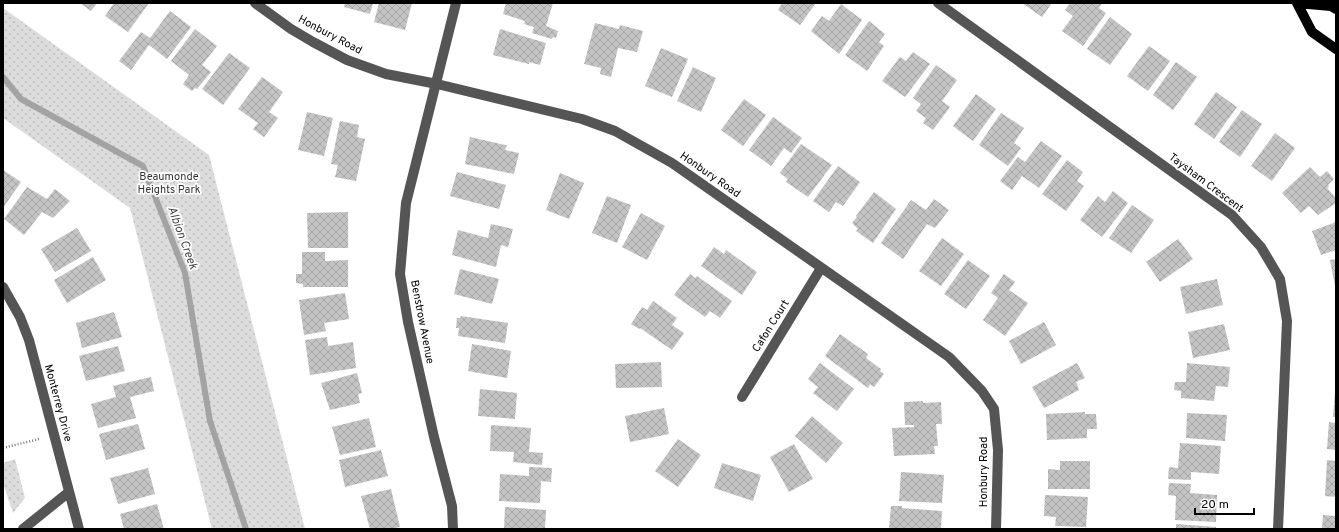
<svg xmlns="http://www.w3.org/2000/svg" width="1339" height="532" viewBox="0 0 1339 532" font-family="Overpass,sans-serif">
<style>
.park{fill:url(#park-dots)}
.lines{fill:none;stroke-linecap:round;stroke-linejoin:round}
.stream{stroke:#a3a3a3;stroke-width:6}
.building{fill:url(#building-cross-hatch)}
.path{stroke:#777;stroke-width:2.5;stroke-dasharray:1 2;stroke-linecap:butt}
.minor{stroke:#555;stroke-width:10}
.major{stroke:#000;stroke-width:10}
.labels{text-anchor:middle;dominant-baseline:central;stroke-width:3.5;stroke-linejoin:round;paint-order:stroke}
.street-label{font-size:11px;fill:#000;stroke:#fff}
.park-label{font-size:11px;fill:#333;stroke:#fff}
.water-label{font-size:12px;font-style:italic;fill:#444;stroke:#fff}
</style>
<defs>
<pattern id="park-dots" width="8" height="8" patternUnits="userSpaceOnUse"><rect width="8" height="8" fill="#dcdcdc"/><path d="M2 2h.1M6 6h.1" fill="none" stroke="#bbb" stroke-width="1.8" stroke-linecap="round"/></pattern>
<pattern id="building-cross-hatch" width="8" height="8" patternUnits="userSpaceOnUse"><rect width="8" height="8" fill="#c4c4c4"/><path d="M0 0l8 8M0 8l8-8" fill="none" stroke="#a7a7a7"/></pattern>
</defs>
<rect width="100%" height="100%" fill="#fff"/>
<path class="park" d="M3,8L209,155L305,529H212L130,208L3,118Z
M15,459L25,498L13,513L3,483V463Z"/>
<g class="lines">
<path class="stream" d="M3,77L21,99L143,166L185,273L210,421L246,529"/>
</g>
<path class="building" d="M80,3H97L91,11Z
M114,3H149L128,32L105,16Z
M345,3H373L370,14L344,7Z
M379,3H412L405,30L374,22Z
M506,3H553L546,26L558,31L556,38L553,37L552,39L532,33L534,27L524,24L525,21L503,14Z
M782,3H816L800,25L778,10Z
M1022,3H1052L1042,17Z
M1070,3H1102L1099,8L1106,13L1083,46L1062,31L1073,16L1065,10Z
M841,4L862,20L839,54L811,31L822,16L829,21Z
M170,11L191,27L167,59L149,45L131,70L119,61L141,32L150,38Z
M1110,17L1132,34L1110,65L1087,49Z
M869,21L885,34L879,42L884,46L867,71L845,55Z
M595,23L619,29L620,25L643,31L637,52L618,48L611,77L600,74L601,68L584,64Z
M195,29L217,46L202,65L211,72L197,89L195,88L192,91L183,84L189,75L171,61Z
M500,29L546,43L540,65L529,62V64L493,55Z
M1149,46L1170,61L1148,91L1127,76Z
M661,48L688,59L672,97L645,86Z
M913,52L930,64L905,97L882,81L900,57L906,61Z
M229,53L250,68L223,105L202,89Z
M1176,62L1197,77L1173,110L1153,95Z
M936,65L957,80L942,101L950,107L933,130L923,123L926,118L916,111L921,104L913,98Z
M693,67L716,78L701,112L677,101Z
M262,77L283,92L269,112L278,118L264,137L253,129L258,123L238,109Z
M1216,92L1237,107L1214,139L1194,124Z
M976,94L996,109L973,141L953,126Z
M744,99L766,115L743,146L721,130Z
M1242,110L1262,124L1240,157L1219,142Z
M307,112L333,118L324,156L298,150Z
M1001,113L1024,128L1014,143L1021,148L1008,166L979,145Z
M773,117L802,138L791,153L784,148L771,166L749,150Z
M340,121L359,125L357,137L365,139L356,181L335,177L338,165L331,164Z
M1275,133L1295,148L1272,181L1251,166Z
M470,137L505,145H507L505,150L519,153L514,174L465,164Z
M1041,141L1062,156L1039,188L1022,176L1012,190L1000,181L1018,157L1025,162Z
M801,144L832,165L808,197L786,182L788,179L780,173Z
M1067,160L1083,172L1077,181L1084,186L1066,211L1042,194Z
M838,166L860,182L843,206L836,202L829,212L813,201Z
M1310,167L1320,177L1327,171L1334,179L1328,185L1329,187L1327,188L1336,198V203L1318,215L1309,206L1301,213L1282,193Z
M3,170L21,182L3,208Z
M457,172L506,185L499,209L450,196Z
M560,173L584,183L569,219L546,210Z
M27,187L47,199L55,189L70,201L53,218L42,212L24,235L4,219Z
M1113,191L1128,203L1102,237L1080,220L1098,196L1105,202Z
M874,192L896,209L873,243L856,231L858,229L852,223L857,217L856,216Z
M607,196L631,205L617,243L592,233Z
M934,199L949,210L935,228L927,224L903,259L881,243L911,200L926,210Z
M1132,205L1154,220L1131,253L1109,238Z
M348,212V248H308L307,213Z
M641,213L665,226L647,260L622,247Z
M1336,222V250L1321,255L1312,231Z
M491,224L513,229L508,247L501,245L496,267L452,255L458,230L488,238Z
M77,228L91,251L55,272L41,249Z
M942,238L964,254L941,286L919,271Z
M1178,239L1193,259L1160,282L1146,262Z
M714,247L724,254L726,250L757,272L742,295L701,266Z
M302,252H325V261L348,260V287H303V284L296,283V274H302Z
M93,257L106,280L67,303L54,280Z
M1336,259V286H1335L1330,260Z
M968,260L990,276L966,309L944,294Z
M460,269L499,279L492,304L454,294Z
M690,274L695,278L697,276L732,301L720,318L710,311L705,317L674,295Z
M1004,274L1015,282L1009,290L1028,303L1005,336L983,320L998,298L991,293Z
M1217,279L1223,305L1186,314L1180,287Z
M345,293L349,319L324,323L326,331L304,335L299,300Z
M653,301L677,318L672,325L684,333L672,350L640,328L639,329L631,324L642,307L647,310Z
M114,312L122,337L82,348L76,323Z
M461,316L508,323L505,343L458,336L459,328H456L457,318H460Z
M1044,322L1056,345L1021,364L1009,341Z
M1224,324L1230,350L1193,358L1188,332Z
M840,334L868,354L866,358L881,369L880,371L884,374L874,387L870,384L868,388L825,356Z
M327,337L328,346L353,342L356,368L310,375L305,340Z
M472,344L511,351L507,378L468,371Z
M118,346L125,371L86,381L79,356Z
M661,362L662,387L616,388L615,364Z
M820,363L854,389L837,411L813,393L818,387L808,379Z
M1077,363L1085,378L1076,382L1079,390L1044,408L1032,387Z
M1187,363L1230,367L1228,387L1216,386L1214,401L1181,398V391L1174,390L1175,382H1186Z
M357,373L362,393L358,394L360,403L330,410L321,383Z
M151,377L154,391L130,397L136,418L98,428L91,404L116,397L113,386Z
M480,389L517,393L515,419L478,416Z
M1335,391H1336V417H1333Z
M923,401V403L941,402L942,424H936L938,446H934L935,454L894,456L892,428L914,427V425H905L904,402Z
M664,408L669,434L630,442L625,416Z
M1085,412V414H1096L1097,429H1087V438L1047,440L1046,414Z
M1187,413L1227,415L1225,441L1186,438Z
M812,416L843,443L826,463L795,436Z
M369,418L376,447L340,455L332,427Z
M1329,422L1336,423V450L1327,449Z
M138,424L145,449L106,460L99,434Z
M491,425L531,428L529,452L543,453L542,465L513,462L514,452L490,451Z
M678,439L701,455L678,487L655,471Z
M1180,443L1221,446L1219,474L1191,472V480L1168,479L1169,467L1178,468Z
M794,444L813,479L789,492L770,457Z
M381,450L388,476L345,487L339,460Z
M1327,460L1336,461V497L1325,496Z
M1060,461H1090V489H1048V469L1060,470Z
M722,463L761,475L753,501L714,488Z
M529,467L552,468L551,482L541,481L540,503L499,501L500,474L529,476Z
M148,468L155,494L118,504L110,478Z
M901,472L944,475L942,503L899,501Z
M1169,483L1191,484L1190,493L1217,495L1216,522L1175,520L1176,496L1168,495Z
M391,489L400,527L390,529H370L361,496Z
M1045,495L1088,497L1086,527L1055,526L1056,517L1044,516Z
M157,504L164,529H124L120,514Z
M891,506H902V508L942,511L941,529H889Z
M505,507L546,510L545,529H504Z
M1323,515L1336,516V529H1322Z
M1176,524L1216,527V529H1176Z"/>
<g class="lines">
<path class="path" d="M3,448L39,439"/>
<path class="minor" d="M255,3L291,29L313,42L347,60L386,74L437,84L582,119L615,131L672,163L949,357L982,391L994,409L998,450L996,529
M938,3L1232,215L1261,247L1280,279L1287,321L1278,529
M3,287L20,317L29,340L79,529
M742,397L821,268
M23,529L69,492
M453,529L452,506L434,437L408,322L400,274L406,203L456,3"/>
<path class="major" d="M1297,3L1312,32L1336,49
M1297,3L1331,6L1336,9"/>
</g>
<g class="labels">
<g class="street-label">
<text transform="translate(330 35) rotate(28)">Honbury Road</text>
<text transform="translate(710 175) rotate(35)">Honbury Road</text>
<text transform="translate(1206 183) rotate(37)">Taysham Crescent</text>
<text transform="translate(422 322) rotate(79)">Benstrow Avenue</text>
<text transform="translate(771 326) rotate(-58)">Cafon Court</text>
<text transform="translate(58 403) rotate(75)">Monterrey Drive</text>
<text transform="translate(984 472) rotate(-90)">Honbury Road</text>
</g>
<g class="park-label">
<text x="169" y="177">Beaumonde<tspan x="169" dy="13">Heights Park</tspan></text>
</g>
<g class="water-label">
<text transform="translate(182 238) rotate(70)">Albion Creek</text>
</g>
</g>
<rect width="1339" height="532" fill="none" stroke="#000000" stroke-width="8"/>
<path d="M1195 508v6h59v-6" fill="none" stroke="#000000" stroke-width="2"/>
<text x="1201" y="508" font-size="12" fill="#000000" stroke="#ffffff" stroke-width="3" paint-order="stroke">20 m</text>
</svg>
